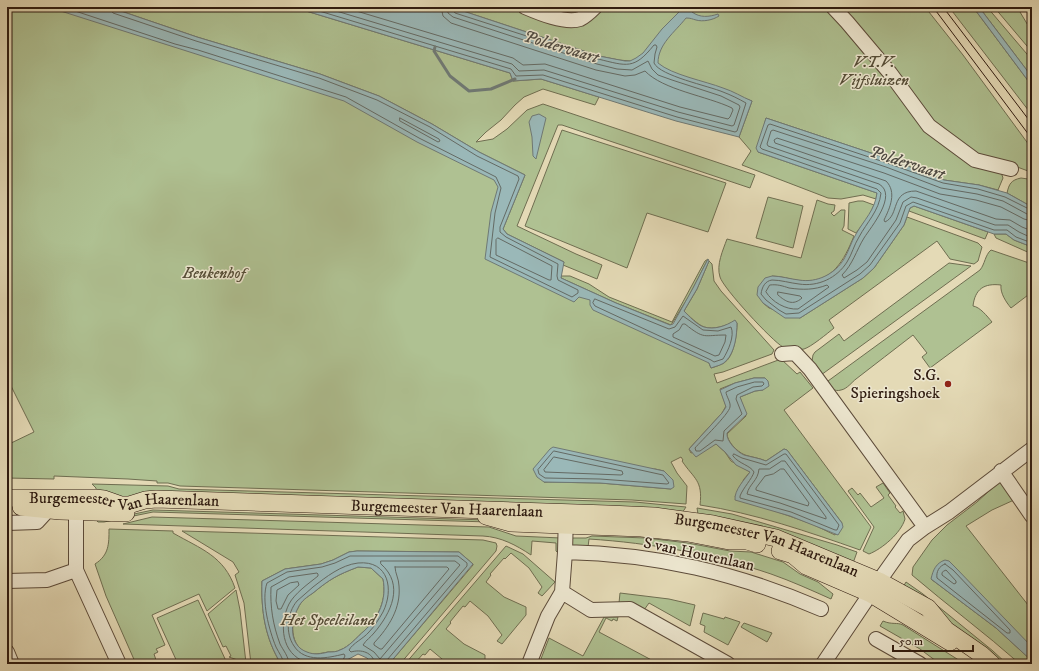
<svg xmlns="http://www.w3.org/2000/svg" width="1039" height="671" viewBox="0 0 1039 671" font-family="'IM FELL DW Pica',serif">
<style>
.green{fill:#afc192;stroke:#6f6e51;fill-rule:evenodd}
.water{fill:#9ab8b8;stroke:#6f7975;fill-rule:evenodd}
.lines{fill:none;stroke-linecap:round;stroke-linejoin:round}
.shore{stroke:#646a64;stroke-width:1}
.stream{stroke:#6f7975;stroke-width:3}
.minor-casing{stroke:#5c4b3a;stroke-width:16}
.major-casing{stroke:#2f1b10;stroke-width:18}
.minor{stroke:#ede7d0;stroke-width:14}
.major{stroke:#e4dab6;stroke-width:17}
.tram{stroke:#2f1b10;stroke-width:1}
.poi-dot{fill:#8f2418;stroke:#ede7d0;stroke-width:1.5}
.labels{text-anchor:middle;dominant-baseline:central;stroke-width:3;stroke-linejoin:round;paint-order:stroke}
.park-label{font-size:16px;font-style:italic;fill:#554d37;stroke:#ede7d0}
.poi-label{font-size:16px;fill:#2f1b10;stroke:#ede7d0;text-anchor:end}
.street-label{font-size:16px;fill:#2f1b10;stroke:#ede7d0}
.water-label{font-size:17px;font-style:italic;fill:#4f4a42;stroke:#ede7d0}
</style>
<rect width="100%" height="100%" fill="#e4dab6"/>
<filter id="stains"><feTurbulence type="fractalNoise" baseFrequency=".005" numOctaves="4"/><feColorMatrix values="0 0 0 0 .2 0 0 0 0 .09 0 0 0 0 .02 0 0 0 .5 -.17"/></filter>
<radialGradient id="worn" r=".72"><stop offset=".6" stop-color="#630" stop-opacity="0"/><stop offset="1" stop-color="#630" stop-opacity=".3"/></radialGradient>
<path class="green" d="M7,7H67L357,101L500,180L494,250L704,351L711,368C715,367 720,365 724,363C734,357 737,334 737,323L735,321C726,326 714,330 704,327C697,324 689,316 684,311L697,289L709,261L712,264L714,281L721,291L774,350L772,354L723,372L714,374L717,383L781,359L797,374L800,372L813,388L784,410L871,527L860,550C809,532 754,513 700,505C703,480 694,479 682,461L683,460L681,457L671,462L677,473L687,486L686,504L632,500L180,486L168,483H157V481L128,479L54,476V479L7,478V445L34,432L7,378ZM754,378H765L763,390L755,391L740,397L746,416L727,434C727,441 737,452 745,455C751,457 759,458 766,461L784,449L787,450L842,523L835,535L812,524L735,497L744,479L750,472L731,461L725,452L716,444L691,453L689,449L722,413L726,406L720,389L735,383ZM655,469L664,471L671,489L600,483L544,482Z
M109,7H293L510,73L513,81L541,79L599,97L595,105L543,89L524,97L515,105L501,120L486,132L476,142L493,139L507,129L527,110L543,104L755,175L750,188L562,125H558L517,226L576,254L602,265L597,279L563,265L564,262L507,234L503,229L525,175L479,152L432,124L379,96L320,74L197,37Z
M451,7H925L963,55L1032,149V174L1028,171L1012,165L1001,172L1003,178L998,190L979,185L944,180L889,159L766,118L758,152L877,193L876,199L863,195L841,199L828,198L742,165L751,151L739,137L752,101L630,61L619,60L599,56Z
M949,7H973L1032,86V115Z
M979,7H987L1032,60V77Z
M994,7H1017L1032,32V52Z
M562,130L726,183L708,232L647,213L627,268L525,226Z
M1021,178L1028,179L1032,183V207L1007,193C1009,184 1011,180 1021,178Z
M768,197L803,206L793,248L756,238Z
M817,200L828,204L835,205L834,211L831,213L834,216L841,210H845L844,226L842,230L854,236C844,260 833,283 802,281C792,280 782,276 772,276L763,303L769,308L800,318L863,278L874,268L904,225L907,217L978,243L982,247L978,261L974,264L950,259L937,241L829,320L834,328C828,333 811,347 804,349C799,350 788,350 783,347C772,341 723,288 720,277C716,265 723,250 727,239L801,258Z
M858,201H863L874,205L869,216L856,233L848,229L849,203Z
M914,206L988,232L985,239L909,211L910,208Z
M994,234H1006L1014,240L1032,247V254L996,238Z
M991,250L1032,264V292L1011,308C1006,302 1000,293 1001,285C984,283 975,289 973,306C980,307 987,316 992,322L930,368L922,357L927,353L913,335C894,350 875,364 856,379C852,382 847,389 841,390C835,392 828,388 828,381L980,270C985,264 985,255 991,250Z
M708,259L689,296L671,325L616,303L561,278V276H570L589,284L609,297L672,322L705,261Z
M949,263L971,266L821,375L812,361L813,355L815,352L839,334L844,341Z
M1000,481L1014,500L992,510L966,526L1032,610V647L931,579L996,628L1032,661V664H1020C985,633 947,605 912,575L913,567L932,540L947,525L977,502Z
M883,483L890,493L888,495L896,506L895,507L900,513L903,511L905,519C901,533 882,549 869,554L863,551L874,527L848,491L852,488L858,495L860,493L871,507L884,498L876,487Z
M92,484L168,486L179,489L635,502L686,507L682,513L141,498L96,495V488Z
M697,508L732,514L837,545L857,552L852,566L698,514Z
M153,510L488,520L489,522L153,512L104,522H98L96,520L134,514Z
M152,517L489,527L516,536L561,538L560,549L557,552L556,551V543L532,541L531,555C516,545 501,537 483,536L123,524Z
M109,529L173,531V533C201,549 224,556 235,588L207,611L199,594L152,615L165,645L156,649L158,652L154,654L156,660L147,664H136L106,596L95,564C109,555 109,544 109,529Z
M182,531L483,540L496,543L497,546L496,551L400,664H389L473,565V564L459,552L357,551L349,552L333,560L321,564L285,569L262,581C261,611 265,638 281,664H251L244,603L235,575L239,572L233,562Z
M592,536L646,538L688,543L730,551L751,552L783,562L800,574L818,582L833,594L831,599C811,590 791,581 771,574C712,554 651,543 589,539L588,547H572L570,538H586Z
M506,546L523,554L555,582L542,596L538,593L542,587L529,568L511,553L505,559L504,558L490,574L491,575L486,582L504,597L526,607V615L502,644L497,641L502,635L488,616L470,601L465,607L463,606L450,622L451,623L446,629L464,644L485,655V664H448L430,649L425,655L423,654L414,664H405Z
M358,567L371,568L383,579C387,599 379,617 364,631C357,637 349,647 340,650C337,652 332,652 328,652C323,653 318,654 313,654C290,652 289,623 298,608C301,601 307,597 313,593C330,579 337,575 358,567Z
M906,582L923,594L993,651L1007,664H999L902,589Z
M236,590L240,610L246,663L229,657L231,656L226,646L223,647L208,614Z
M620,593L669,599L695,605L690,626L649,603L644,610L619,603Z
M198,600L226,661L220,664H178L157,618Z
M703,613L724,619L725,617L740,622L728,645L704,632L705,626L700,624Z
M604,617H618L617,621L613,619L612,621L606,618L599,632L659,664H539L549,638L583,656Z
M883,621C892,625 897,622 903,625L965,664H940L920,649L880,626Z
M744,623L772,633L767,642L741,627Z"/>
<path class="water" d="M48,7H109L197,37L320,74L352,86L379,96L432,124L479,152L525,175L503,229L507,234L564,262L561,278L616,303L670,325L673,324L693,288L708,259L709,261L697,289L684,311C689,316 697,325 704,327C714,330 726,326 735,320L737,323C737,335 735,352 726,361C723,365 716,366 711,368L709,363L593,310L590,305V300L579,297L574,302L485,259L491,212L498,187L494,180L417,142L344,101Z
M293,7H451L599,56L625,61H630L636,58L643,53L662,29L684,7H697L692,12C700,18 709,17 718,14L719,16C713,20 703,22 696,20C692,19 691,18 686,18C675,32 658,44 658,63C672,75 705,81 723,88C733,91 742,97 752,101L739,137L676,121L541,79L513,81L510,73Z
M973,7H979L1032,77V86Z
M539,114L546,118L536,159L533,156L532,137L529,122L532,116Z
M766,118L889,159L944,180L979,185L1007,193L1032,207V247L1014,240L1006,234H994L914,206L910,208L904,225L874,268L863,278L800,318H785L763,303L757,295L758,287L765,278L772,276C781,276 790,279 799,280C817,283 835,274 844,259C849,251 851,242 856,234C864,220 875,210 877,193L758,152L756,148Z
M754,378H765L768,381L769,386L763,390L755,391L740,397L747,414L727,433C726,441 737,452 744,455C751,457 759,458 766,461L784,449L787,450L842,523L843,527L838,535L790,516L735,500C734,490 745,479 750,472L736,465L725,452L716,444L696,457L689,449L722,413L726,407L720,390L735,383Z
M553,447L664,471L673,480L674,487L671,489L600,483L544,482L537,477L533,469L550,449Z
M357,551L459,552L473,564L389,664H372L367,658L358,654L347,660L348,664H281C265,638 261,611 262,581L285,569L321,564L333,560L349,552ZM358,567L371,568L383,579C387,599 379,618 364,631C357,637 349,647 340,650C337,652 332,652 328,652C321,654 314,655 307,652C289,646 290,622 298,608C301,601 307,597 313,593C330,579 337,575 358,567Z
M945,560L949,561L956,568L1032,647V661L996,628L931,579C933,570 936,563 945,560Z"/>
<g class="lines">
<path class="shore" d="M63,7L175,44L198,50L346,97L419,138L496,177L501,188L495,213L490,257L572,297L578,293V290L558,280L557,276L558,264L506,237L500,232V227L519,179L518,176L477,156L430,127L377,100L319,78L196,41L113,13L111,10L110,7
M306,7L511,69L516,76L543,75L677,117L735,132L737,131L746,103C739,99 731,95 723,92C709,86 660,76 654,63L655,54L657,47L656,45H654C634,70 627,66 598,59L455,13L453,10L452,7
M323,7L512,64L519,71L544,70L678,112L732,126L734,125L740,107L739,105L721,96L672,80L658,75L652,69L648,61L632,70L617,69L597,64L453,17L448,13L447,7
M343,7L513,58L523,65L545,64L680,107L728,119L730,117L733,110L732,108C707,96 663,90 645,71L635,75L625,76L596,70L451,23L443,16L441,7
M400,118L439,139L440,141L438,142L400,121Z
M1032,210L1029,209L1005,197L978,189L943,183L887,163L770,124L768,125L760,147L762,149L877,189L881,193C879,211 867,222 859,237C854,245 852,254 847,262C837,278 818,287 799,284C790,283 781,280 772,280C765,281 762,287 761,294L766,300L779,310L786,314L799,313L860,274L870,265L900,223L906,206L913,202L994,230H1007L1016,237L1032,243
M1032,215L1027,214L1003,201L977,194L941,188L886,167L773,130L771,131L767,144L768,146L879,184C898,195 871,227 864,238C856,251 853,264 842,275L844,278L857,270L867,262L896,220L903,202L911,197L917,198L995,225H1008L1019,232L1032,238
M1032,221L1024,219L1001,207L976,200L940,194L884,173L777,138L774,140L775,143L886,181C897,192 890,208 884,220L885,222C900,215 890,191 916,191L996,219L1010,220L1022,227L1032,231
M498,238L552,266L551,280H549L496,255V240Z
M770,285C777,284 783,286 789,288C803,290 814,290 827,285L829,287L798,309C786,310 772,302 766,292Z
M778,292L800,296L802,298C793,306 786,302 778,295Z
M595,299L669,329L675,327L683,316L703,330L718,331L731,327C735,336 728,351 723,359L714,362L711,360L595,306L593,303Z
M683,324H685C705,340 703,335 726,335L725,342L719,355L715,356L673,337V334L679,330Z
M755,382H763L764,384L762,386L753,387L737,395L736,399L742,414L724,431L723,441L715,440L700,451H696L695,448C701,441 729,414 730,407C731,402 726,396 726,392L737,387Z
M554,451L663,475L669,483L667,484L600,479L545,478L539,474L538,470Z
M734,454L742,458L766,465L784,454H786L839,525L837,530H835L791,512L740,498V496C743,488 752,479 754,472C750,465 739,464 733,456Z
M554,457L622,471L623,474L621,475L545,472L544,470Z
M782,461H785L826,517V519L780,503L747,494C749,484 758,481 759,469H769Z
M781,469H784L809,503L808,506L756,490V488L765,476L773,474Z
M381,561H455L460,565L380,659L374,652L363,645C366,640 371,637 374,633C391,613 405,585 381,564Z
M945,564L953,570L1010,630V633H1007L937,578C936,572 939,566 945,564Z
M395,567H447L449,569L382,649H380L374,645V643C389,627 401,608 399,586C399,579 395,573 395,567Z
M944,571L946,570L956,581V583L954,584L942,575V573Z
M298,582L299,585L288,595L281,609H278L276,601L277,590L290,583Z
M284,664C283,658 279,653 276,647C269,630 261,600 267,583L287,572L322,567L335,563L350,556H458L467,563V566L387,660L386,664
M289,664C289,657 283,650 280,644C273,625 270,607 271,587L289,577L317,573L318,574V576C308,584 295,593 289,604C279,624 281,654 306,662C316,665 327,661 337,660L339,664
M344,664L343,660L345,656L344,654C328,658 305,663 294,646C285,633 287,613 297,601C302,596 308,592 313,587C326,577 341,565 358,563C389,560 394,590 383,612C379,619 374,627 369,632C363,639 353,643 349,650L351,652C361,649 373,652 375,664"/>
<path class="stream" d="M435,47L434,51L450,76L469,91L491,89L515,79"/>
<defs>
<path id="minor" d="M525,7C539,13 565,24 580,19C586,16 591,11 595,7
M833,7L847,22L890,73L929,126L975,160L1011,169
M782,354L795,353L810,369L925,527
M1001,471L1032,516
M76,502V570L119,664
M7,523L37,522L48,510
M565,552C657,554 737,573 821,609
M7,581L47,580L76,570
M562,592L591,610L630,609L728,664
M876,639L920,664
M7,652L12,664
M529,664L548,616L562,592L565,552L566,514
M823,664L879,581L908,540L925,527L949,512L1032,449"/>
<g id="major">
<path id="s1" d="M7,498H95L104,499L121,505H129L145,500L156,499L608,514L654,516L713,524L776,538L879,581L928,608L946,630L982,655L992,664"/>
<path d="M21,507L60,511L126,513"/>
<path d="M486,516L511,523L641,528L688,533L729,541H747L757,544"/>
<path d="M780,551L793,555L806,566L871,594L950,642"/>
</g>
</defs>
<use href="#minor" class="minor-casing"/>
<use href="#major" class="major-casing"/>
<use href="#minor" class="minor"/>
<use href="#major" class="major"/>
<path class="tram" d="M933,7L1032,139
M943,7L1032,124"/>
</g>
<circle class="poi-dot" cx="948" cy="384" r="4"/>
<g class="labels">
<g class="park-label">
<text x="874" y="62">V.T.V.<tspan x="874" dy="18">Vijfsluizen</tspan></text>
<text x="214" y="273">Beukenhof</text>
<text x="328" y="620">Het Speeleiland</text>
</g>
<g class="poi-label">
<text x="940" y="375">S.G.<tspan x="940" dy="18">Spieringshoek</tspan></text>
</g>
<g class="street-label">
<text stroke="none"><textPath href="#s1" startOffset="118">Burgemeester Van Haarenlaan</textPath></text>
<text stroke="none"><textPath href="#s1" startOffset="442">Burgemeester Van Haarenlaan</textPath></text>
<text stroke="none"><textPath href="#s1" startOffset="766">Burgemeester Van Haarenlaan</textPath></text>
<text transform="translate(699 554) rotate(12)">S van Houtenlaan</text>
</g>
<g class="water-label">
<text transform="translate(561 47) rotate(17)">Poldervaart</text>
<text transform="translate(907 163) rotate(18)">Poldervaart</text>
</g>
</g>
<rect width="1039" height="671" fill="none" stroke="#e4dab6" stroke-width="24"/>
<rect x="8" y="8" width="1023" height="655" fill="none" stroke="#2f1b10" stroke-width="2"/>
<rect x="12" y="12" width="1015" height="647" fill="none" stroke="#2f1b10"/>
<path d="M893 645v6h80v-6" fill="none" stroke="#2f1b10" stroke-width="2"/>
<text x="899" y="645" font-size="12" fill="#2f1b10" stroke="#ede7d0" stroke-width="3" paint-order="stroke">50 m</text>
<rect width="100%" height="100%" filter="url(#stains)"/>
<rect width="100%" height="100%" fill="url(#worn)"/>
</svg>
